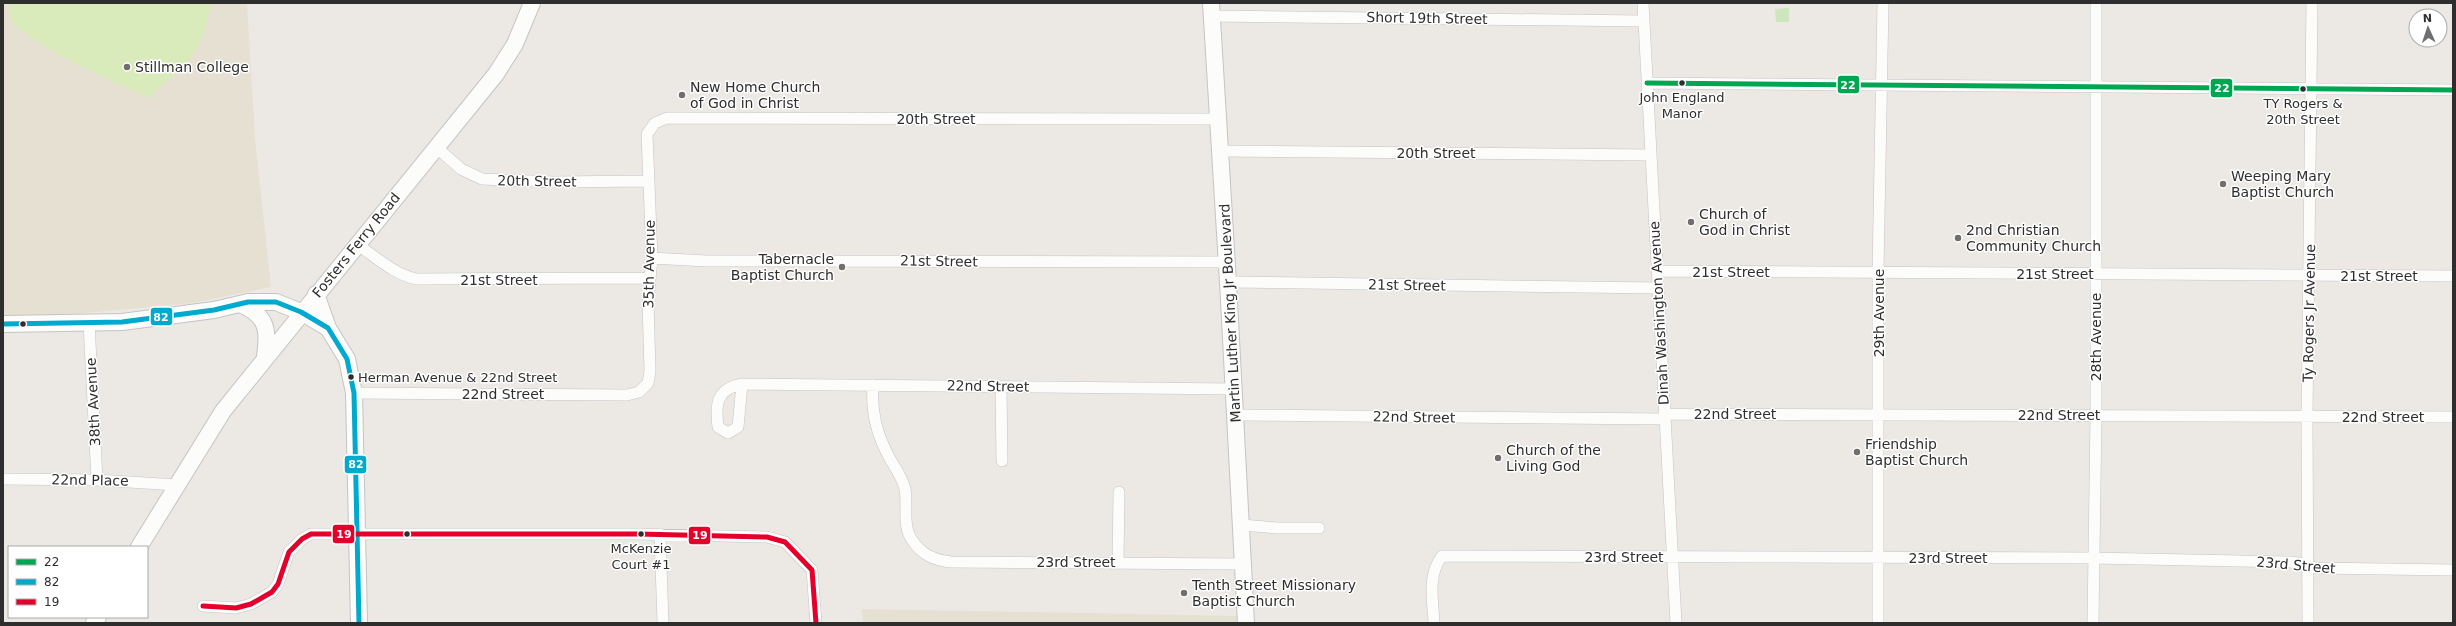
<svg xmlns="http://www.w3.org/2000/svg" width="2456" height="626" viewBox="0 0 2456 626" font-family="'DejaVu Sans',sans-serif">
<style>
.education{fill:#e6e0d3}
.green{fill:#cee6be}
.pitch{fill:#d9eabb}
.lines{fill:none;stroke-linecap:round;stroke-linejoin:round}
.street-casing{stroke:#c5c4c5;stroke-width:12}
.secondary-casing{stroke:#c5c4c5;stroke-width:18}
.street{stroke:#fcfcfb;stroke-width:11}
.secondary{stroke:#fcfcfb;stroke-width:16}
.bus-1-casing{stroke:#fff;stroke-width:8}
.bus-2-casing{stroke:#fff;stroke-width:8}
.bus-3-casing{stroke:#fff;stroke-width:8}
.bus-1{stroke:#00a651;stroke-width:5}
.bus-2{stroke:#00a9ce;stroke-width:5}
.bus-3{stroke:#e4002b;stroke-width:5}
.poi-dot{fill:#706f6e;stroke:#fff;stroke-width:1.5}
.bus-dot{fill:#2e2e2e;stroke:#fff;stroke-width:1.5}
.labels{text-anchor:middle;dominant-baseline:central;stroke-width:3;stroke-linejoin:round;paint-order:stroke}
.bus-label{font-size:13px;fill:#2e2e2e;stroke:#fff}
.street-label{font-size:14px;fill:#2e2e2e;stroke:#fff}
.poi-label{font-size:14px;fill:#2e2e2e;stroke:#fff;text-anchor:start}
.line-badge{stroke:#fff;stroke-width:1.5}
.badge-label{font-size:11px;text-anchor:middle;font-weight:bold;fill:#fff}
</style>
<rect width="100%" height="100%" fill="#ece8e4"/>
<path class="education" d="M3,3H247L255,139L271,287L193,303L63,315H3Z
M862,609L1238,616V623H863Z"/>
<path class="green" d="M1789,8V22H1776L1775,9Z"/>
<path class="pitch" d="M8,3H211C207,33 195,58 172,78C163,85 156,89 149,98C101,76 53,57 11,22Z"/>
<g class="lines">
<defs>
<path id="street" d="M1643,3L1676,623
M1211,16L1643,21
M1647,83L2453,90
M436,147L461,169L482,179L553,182L648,181
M1220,151L1651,155
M358,245C377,258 394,274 416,279L650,278
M652,258L706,261L1226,262
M1657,271L2453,276
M1228,282L1658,288
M89,323L97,480
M742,384L1234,389
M742,384L738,427L728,433L718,427C715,403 717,389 742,384Z
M873,385C871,413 877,435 890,459C896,469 902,477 905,489C908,505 902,526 912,540C922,555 934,560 951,562L1243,564
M1001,387L1002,461
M354,393L627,395L639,392L648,383L650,371L648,301L652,258L647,134L655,123L667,118L1218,119
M1664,414L2453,417
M1236,415L1665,419
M3,479L97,480L177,485
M1242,525L1277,528H1319
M660,534L663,623
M1118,562L1119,492
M203,606L236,608L251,604L272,592L278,584L289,552L302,539L311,534H639L767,537L785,542L812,570L816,623
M1434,623C1433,599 1427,576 1442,556L2093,558L2290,562L2306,564L2315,568L2453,570
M1878,623V272L1883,3
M2093,623L2096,416V3
M2308,623L2307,417L2312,3"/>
<path id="secondary" d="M1211,3L1228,282L1246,623
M316,294L328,328
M240,304C267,315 269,330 265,356
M3,324L122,322L214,310L248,302H276L301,312L328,328L347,359L354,393L359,623
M139,547L223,411L496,74L515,44L532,3
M94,623L98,617"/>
</defs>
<use href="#street" class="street-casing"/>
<use href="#secondary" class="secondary-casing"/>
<use href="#street" class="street"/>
<use href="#secondary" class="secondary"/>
<defs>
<path id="bus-1" d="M1647,83L2453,90"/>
<path id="bus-2" d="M3,324L122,322L214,310L248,302H276L301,312L328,328L347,359L354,393L359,623"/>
<path id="bus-3" d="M203,606L236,608L251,604L272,592L278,584L289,552L302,539L311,534H639L767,537L785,542L812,570L816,623"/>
</defs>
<use href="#bus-1" class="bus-1-casing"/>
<use href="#bus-2" class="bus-2-casing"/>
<use href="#bus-3" class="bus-3-casing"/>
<use href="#bus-1" class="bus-1"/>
<use href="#bus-2" class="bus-2"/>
<use href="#bus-3" class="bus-3"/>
</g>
<g class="poi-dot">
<circle cx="127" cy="67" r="4"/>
<circle cx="682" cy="95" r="4"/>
<circle cx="2223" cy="184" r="4"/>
<circle cx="1691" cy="222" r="4"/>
<circle cx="1958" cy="238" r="4"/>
<circle cx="842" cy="267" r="4"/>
<circle cx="1857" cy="452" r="4"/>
<circle cx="1498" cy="458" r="4"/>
<circle cx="1184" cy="593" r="4"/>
</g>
<g class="bus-dot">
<circle cx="1682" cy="83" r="3.5"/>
<circle cx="2303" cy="89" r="3.5"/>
<circle cx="23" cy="324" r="3.5"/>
<circle cx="351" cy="377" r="3.5"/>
<circle cx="407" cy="534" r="3.5"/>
<circle cx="641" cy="534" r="3.5"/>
</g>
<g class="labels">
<g class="bus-label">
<text x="1682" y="97">John England<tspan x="1682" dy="16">Manor</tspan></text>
<text x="2303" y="103">TY Rogers &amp;<tspan x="2303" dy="16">20th Street</tspan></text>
<text x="358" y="377" text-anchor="start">Herman Avenue &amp; 22nd Street</text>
<text x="641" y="548">McKenzie<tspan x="641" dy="16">Court #1</tspan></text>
</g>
<g class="street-label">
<text transform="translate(1427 18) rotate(1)">Short 19th Street</text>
<text x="936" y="119">20th Street</text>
<text x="1436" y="153">20th Street</text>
<text transform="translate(537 181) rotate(1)">20th Street</text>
<text transform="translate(356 245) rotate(-51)">Fosters Ferry Road</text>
<text transform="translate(939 261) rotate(1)">21st Street</text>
<text transform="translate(649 264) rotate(-89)">35th Avenue</text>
<text x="1731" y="272">21st Street</text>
<text x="2055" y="274">21st Street</text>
<text x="2379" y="276">21st Street</text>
<text x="499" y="280">21st Street</text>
<text transform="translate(1407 285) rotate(1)">21st Street</text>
<text transform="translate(1230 313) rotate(-93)">Martin Luther King Jr Boulevard</text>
<text transform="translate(1659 313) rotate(-93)">Dinah Washington Avenue</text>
<text transform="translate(1879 313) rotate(-90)">29th Avenue</text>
<text transform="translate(2309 313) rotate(-89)">Ty Rogers Jr Avenue</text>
<text transform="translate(2096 337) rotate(-90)">28th Avenue</text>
<text transform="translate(988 386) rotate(1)">22nd Street</text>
<text x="503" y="394">22nd Street</text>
<text transform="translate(93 402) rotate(-93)">38th Avenue</text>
<text x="1735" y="414">22nd Street</text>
<text x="2059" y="415">22nd Street</text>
<text transform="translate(1414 417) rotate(1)">22nd Street</text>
<text x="2383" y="417">22nd Street</text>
<text transform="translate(90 480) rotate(1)">22nd Place</text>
<text x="1624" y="557">23rd Street</text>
<text x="1948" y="558">23rd Street</text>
<text x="1076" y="562">23rd Street</text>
<text transform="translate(2296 565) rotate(5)">23rd Street</text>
</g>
<g class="poi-label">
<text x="135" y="67">Stillman College</text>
<text x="690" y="87">New Home Church<tspan x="690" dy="16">of God in Christ</tspan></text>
<text x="2231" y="176">Weeping Mary<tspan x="2231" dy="16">Baptist Church</tspan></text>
<text x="1699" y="214">Church of<tspan x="1699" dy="16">God in Christ</tspan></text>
<text x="1966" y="230">2nd Christian<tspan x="1966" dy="16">Community Church</tspan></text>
<text x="834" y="259" text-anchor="end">Tabernacle<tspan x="834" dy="16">Baptist Church</tspan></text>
<text x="1865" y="444">Friendship<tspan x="1865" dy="16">Baptist Church</tspan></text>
<text x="1506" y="450">Church of the<tspan x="1506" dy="16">Living God</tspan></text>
<text x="1192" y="585">Tenth Street Missionary<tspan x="1192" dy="16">Baptist Church</tspan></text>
</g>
</g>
<g class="line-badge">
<rect x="1837" y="75" width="23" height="19" rx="4" fill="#00a651"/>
<rect x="2210" y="78" width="23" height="20" rx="4" fill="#00a651"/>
<rect x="150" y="307" width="23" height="19" rx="4" fill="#00a9ce"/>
<rect x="344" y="455" width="23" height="19" rx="4" fill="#00a9ce"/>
<rect x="332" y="524" width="23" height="20" rx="4" fill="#e4002b"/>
<rect x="688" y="526" width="23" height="19" rx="4" fill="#e4002b"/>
</g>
<g class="badge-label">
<text x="1848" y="89">22</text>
<text x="2222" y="92">22</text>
<text x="161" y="321">82</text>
<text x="356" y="468">82</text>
<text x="344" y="538">19</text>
<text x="700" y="539">19</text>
</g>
<rect width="2456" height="626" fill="none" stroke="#2e2e2e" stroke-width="8"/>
<rect x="8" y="546" width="140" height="72" fill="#ffffff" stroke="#ababab"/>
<rect x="16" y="559" width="20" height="6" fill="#00a651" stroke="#ababab"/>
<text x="44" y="566" font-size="12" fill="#2e2e2e">22</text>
<rect x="16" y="579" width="20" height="6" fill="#00a9ce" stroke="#ababab"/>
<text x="44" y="586" font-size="12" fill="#2e2e2e">82</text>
<rect x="16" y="599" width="20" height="6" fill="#e4002b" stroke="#ababab"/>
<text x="44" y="606" font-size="12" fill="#2e2e2e">19</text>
<g transform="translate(2428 28) rotate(357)"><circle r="19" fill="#ffffff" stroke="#ababab"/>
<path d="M0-3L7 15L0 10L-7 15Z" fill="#706f6e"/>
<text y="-6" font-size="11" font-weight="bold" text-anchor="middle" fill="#2e2e2e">N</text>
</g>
</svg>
